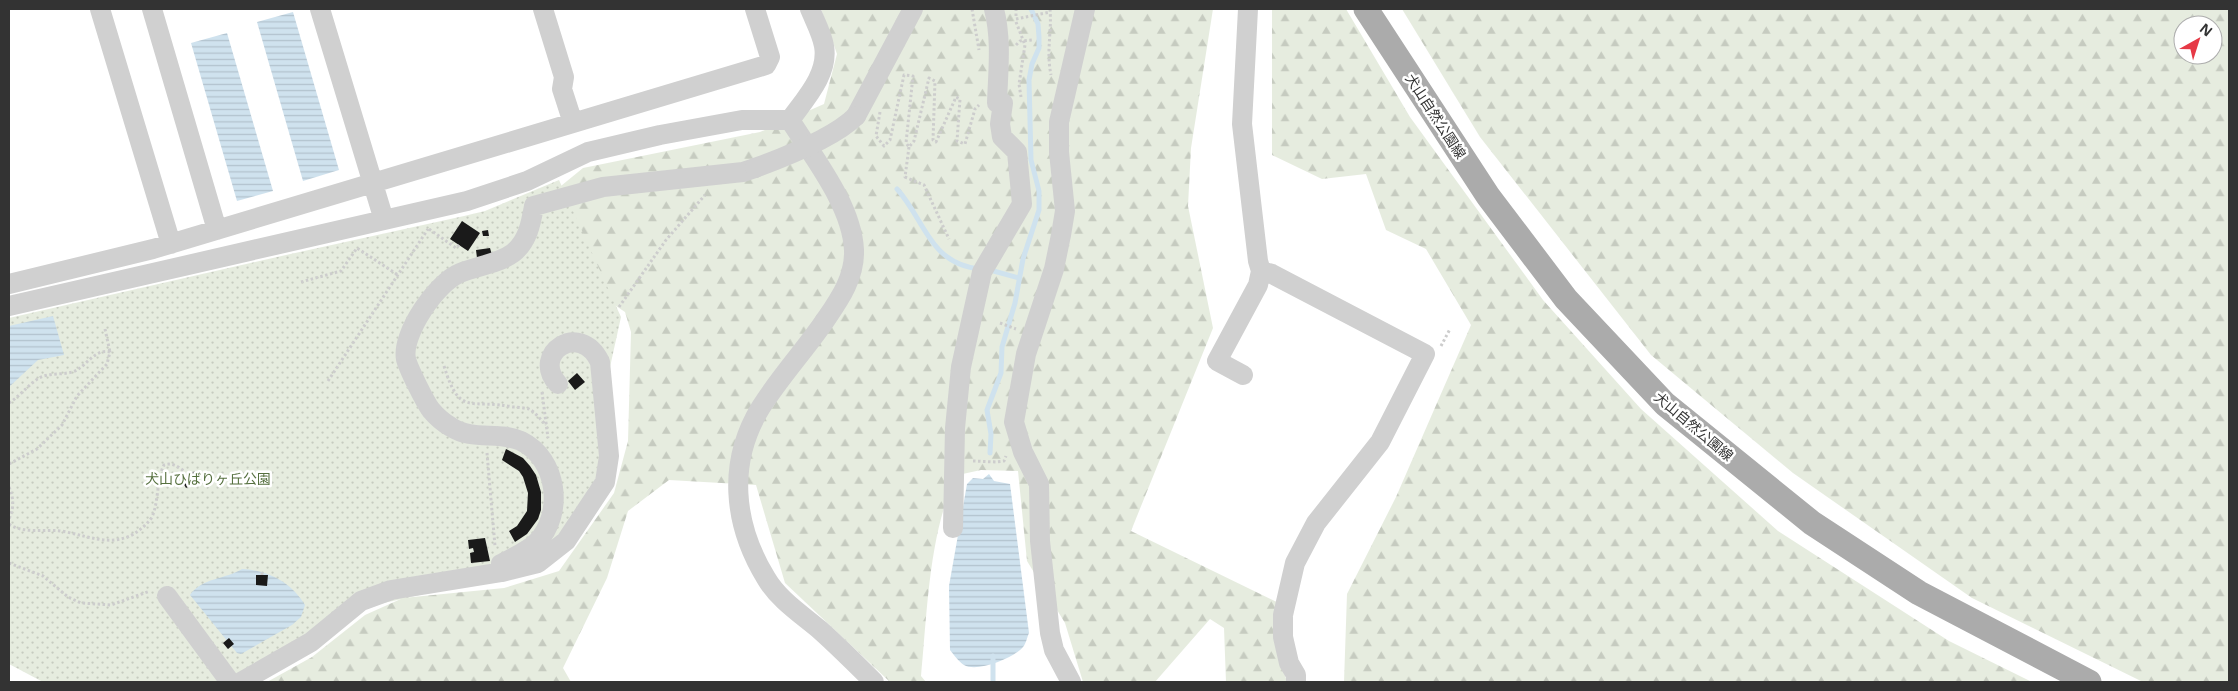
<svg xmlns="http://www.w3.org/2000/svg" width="2238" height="691" viewBox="0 0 2238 691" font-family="'Noto Sans','Noto Sans JP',sans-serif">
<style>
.forest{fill:url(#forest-firs);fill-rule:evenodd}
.park{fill:url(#park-dots)}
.water{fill:url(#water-rules)}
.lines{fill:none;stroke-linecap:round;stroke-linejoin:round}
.stream{stroke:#cfe2ee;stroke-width:5}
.building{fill:#1a1a1a}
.path{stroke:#cdcdcd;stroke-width:3;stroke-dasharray:2.5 2.5;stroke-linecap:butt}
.minor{stroke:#d0d0d0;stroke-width:20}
.major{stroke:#ababab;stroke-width:25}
.minor-bridge{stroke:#d0d0d0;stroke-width:20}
.labels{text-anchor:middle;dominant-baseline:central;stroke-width:5;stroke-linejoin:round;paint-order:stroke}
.street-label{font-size:14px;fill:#333;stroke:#fff}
.park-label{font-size:14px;fill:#56703f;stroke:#fff}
</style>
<defs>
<pattern id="forest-firs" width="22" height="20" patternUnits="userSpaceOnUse" patternTransform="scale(1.25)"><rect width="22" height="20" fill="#e6ecdf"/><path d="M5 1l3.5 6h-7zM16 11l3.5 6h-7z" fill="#c6cbc0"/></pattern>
<pattern id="park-dots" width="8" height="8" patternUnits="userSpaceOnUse" patternTransform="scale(1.25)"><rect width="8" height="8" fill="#e6ecdf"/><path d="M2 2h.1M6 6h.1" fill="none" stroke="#c6cbc0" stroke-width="1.8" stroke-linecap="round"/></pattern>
<pattern id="water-rules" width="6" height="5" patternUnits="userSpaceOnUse" patternTransform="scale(1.25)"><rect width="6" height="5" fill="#cfe2ee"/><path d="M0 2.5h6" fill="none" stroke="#b2c2cd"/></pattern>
</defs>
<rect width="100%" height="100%" fill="#fff"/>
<path class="forest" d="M821,9H1213L1191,148L1188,206L1213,328L1131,531L1283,605L1280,659L1287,682H1226L1224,628L1210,619L1155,682H1083L1065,623L1027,561L1018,471L981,470L958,475C929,525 927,617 921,676L926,682H890L785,583L756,485L669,480L628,511L607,578L563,668L571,682H267L312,657L365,615L403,598L504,588L559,571L614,493L628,441L631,332L625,312L610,302L556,190L583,168L760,132L824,104L837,54Z
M1272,9H1346L1410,117L1543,300L1641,409L1778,531L1949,641L2032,682H1344L1347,594L1396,497L1471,325L1426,249L1386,230L1366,174L1322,179L1272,155Z
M1402,9H2229V682H2143L1972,598L1793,473L1651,355L1480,137ZM2183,25H2213V55H2183Z"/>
<path class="park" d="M559,180L621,317L610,367L614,433L571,545L486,580L366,607L254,682H43L9,664V318L286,255L464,216L485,211Z"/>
<path class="water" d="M293,12L339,170L303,181L257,22Z
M227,33L273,191L237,201L191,43Z
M53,316L64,355L38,360L9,387V326Z
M989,474L994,481L1010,484L1029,633C1027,637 1026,644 1023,647C1014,658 977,673 964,665C959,662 954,655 950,650L949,586L967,484L973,478L983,479Z
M242,569C268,570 292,583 305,605L301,617L292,625L241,654L237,653L190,595C201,578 226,579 242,569Z"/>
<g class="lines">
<path class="stream" d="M897,189C925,220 929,263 979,269
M990,270L1019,278
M990,453L991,434L987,410L1001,373L1002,347L1015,303L1023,259L1039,210V191L1031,160L1029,80L1032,64L1039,48V37L1038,24L1031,9
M993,656V682"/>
</g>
<path class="building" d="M462,221L480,233L468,251L450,239Z
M488,230L489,236H483L482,231Z
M490,248L492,255L477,258L476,250Z
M577,373L585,382L575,390L568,381Z
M506,449L523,458L530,466L536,475L541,492V510L538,519L527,534L515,542L509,531L517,526L527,511L528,493L523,477L519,471L502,460Z
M195,471L200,480L186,488L181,479Z
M485,538L490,561L471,563L470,553L474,552L473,548L469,549L468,540Z
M256,575H268L267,586L256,585Z
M229,638L234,644L228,649L223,643Z"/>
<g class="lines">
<path class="path" d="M972,9L979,50
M1050,9C1052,32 1046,50 1051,75
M1016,16V9
M1016,19L1050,12
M1016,22L1025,45L1019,84L1021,97
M1016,45L1020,41L1033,40
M880,112L876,136L884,146L890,140L904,75L913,76L906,143L909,147L914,141L929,78L935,81L933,140L936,142L956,97L960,99L957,141L965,144L975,109L979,105
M909,147L905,177L924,185L949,239
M429,229L456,248L459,245
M301,282L341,271L357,248L398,275
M619,307L666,240L705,195
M1000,323L1016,329
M105,329L110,352
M1441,346L1450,329
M444,366C460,418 470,398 513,407C518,407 524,408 529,409C535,412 541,420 546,425
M328,381L428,229
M542,392L548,438
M9,403C20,396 28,385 39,378C49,372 66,376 77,370C87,364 97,348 110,352L107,364L77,396L62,425L37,449L9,464
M487,453L495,546
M973,461L996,462L1004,461L1006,456
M9,487C14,499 14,508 9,519
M9,524C23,534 44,529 61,531C95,537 121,553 150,520C159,508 156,480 164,465C172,462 179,467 185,472
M9,563L43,576L68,597L81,603L111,605L150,591
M262,575V571"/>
<path class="minor" d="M100,9L171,244
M152,9L217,230
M320,9L384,220
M543,9L564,77L562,89L573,123
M856,116L913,9
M790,120C813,157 852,205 854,250C855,278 839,300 824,322C804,351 780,377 761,407C727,462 733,524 766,578C778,599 801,614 820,630C839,647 856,664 874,682
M790,120C805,99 829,74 824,46C822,34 815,21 810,9
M1261,271L1272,274L1425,354L1380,442L1316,523L1295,563L1283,615V637L1289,663L1296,675V682
M9,284L153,249L766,65L770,57L755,9
M9,306L467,201L527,181L588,152L660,135L742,120H790
M1243,375L1217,361L1258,285L1261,271L1258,261L1242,124L1248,9
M953,528L955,428L961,367L982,272L1022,204L1017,152L1002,137L1000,124L1003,103H997C998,72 1002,40 994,9
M502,572L501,564C513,557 527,552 537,542C564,514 558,459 521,441C499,431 472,441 451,427C444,423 436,416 431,410C425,402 408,368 406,359C401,334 437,282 460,273C477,266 498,264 513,253C528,241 531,223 534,206L603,187L743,172L755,168
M167,596L230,682
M241,682L311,642L361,601L391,590L502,572L538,563L566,541L605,482L609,456L600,362C580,320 530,354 558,384
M1071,682L1054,650L1050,633L1040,541L1039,484L1023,452L1014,422L1026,354L1054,269L1061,235L1065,211L1059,152V122L1085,9"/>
<path class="major" d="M1366,9L1488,196L1566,299L1665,404L1812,523L1919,593L2089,682"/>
<path class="minor-bridge" d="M755,168C785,157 834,138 856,116"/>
</g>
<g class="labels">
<g class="street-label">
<text transform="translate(1436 116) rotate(57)">犬山自然公園線</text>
<text transform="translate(1694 426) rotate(40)">犬山自然公園線</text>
</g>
<g class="park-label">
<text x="208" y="478">犬山ひばりヶ丘公園</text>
</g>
</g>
<rect width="2238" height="691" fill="none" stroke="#333333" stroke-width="20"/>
<g transform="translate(2198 40) rotate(39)"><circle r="24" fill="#ffffff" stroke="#adadad"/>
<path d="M0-4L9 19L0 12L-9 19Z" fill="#e63946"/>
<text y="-8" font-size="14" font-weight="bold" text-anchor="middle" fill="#333333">N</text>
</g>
</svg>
